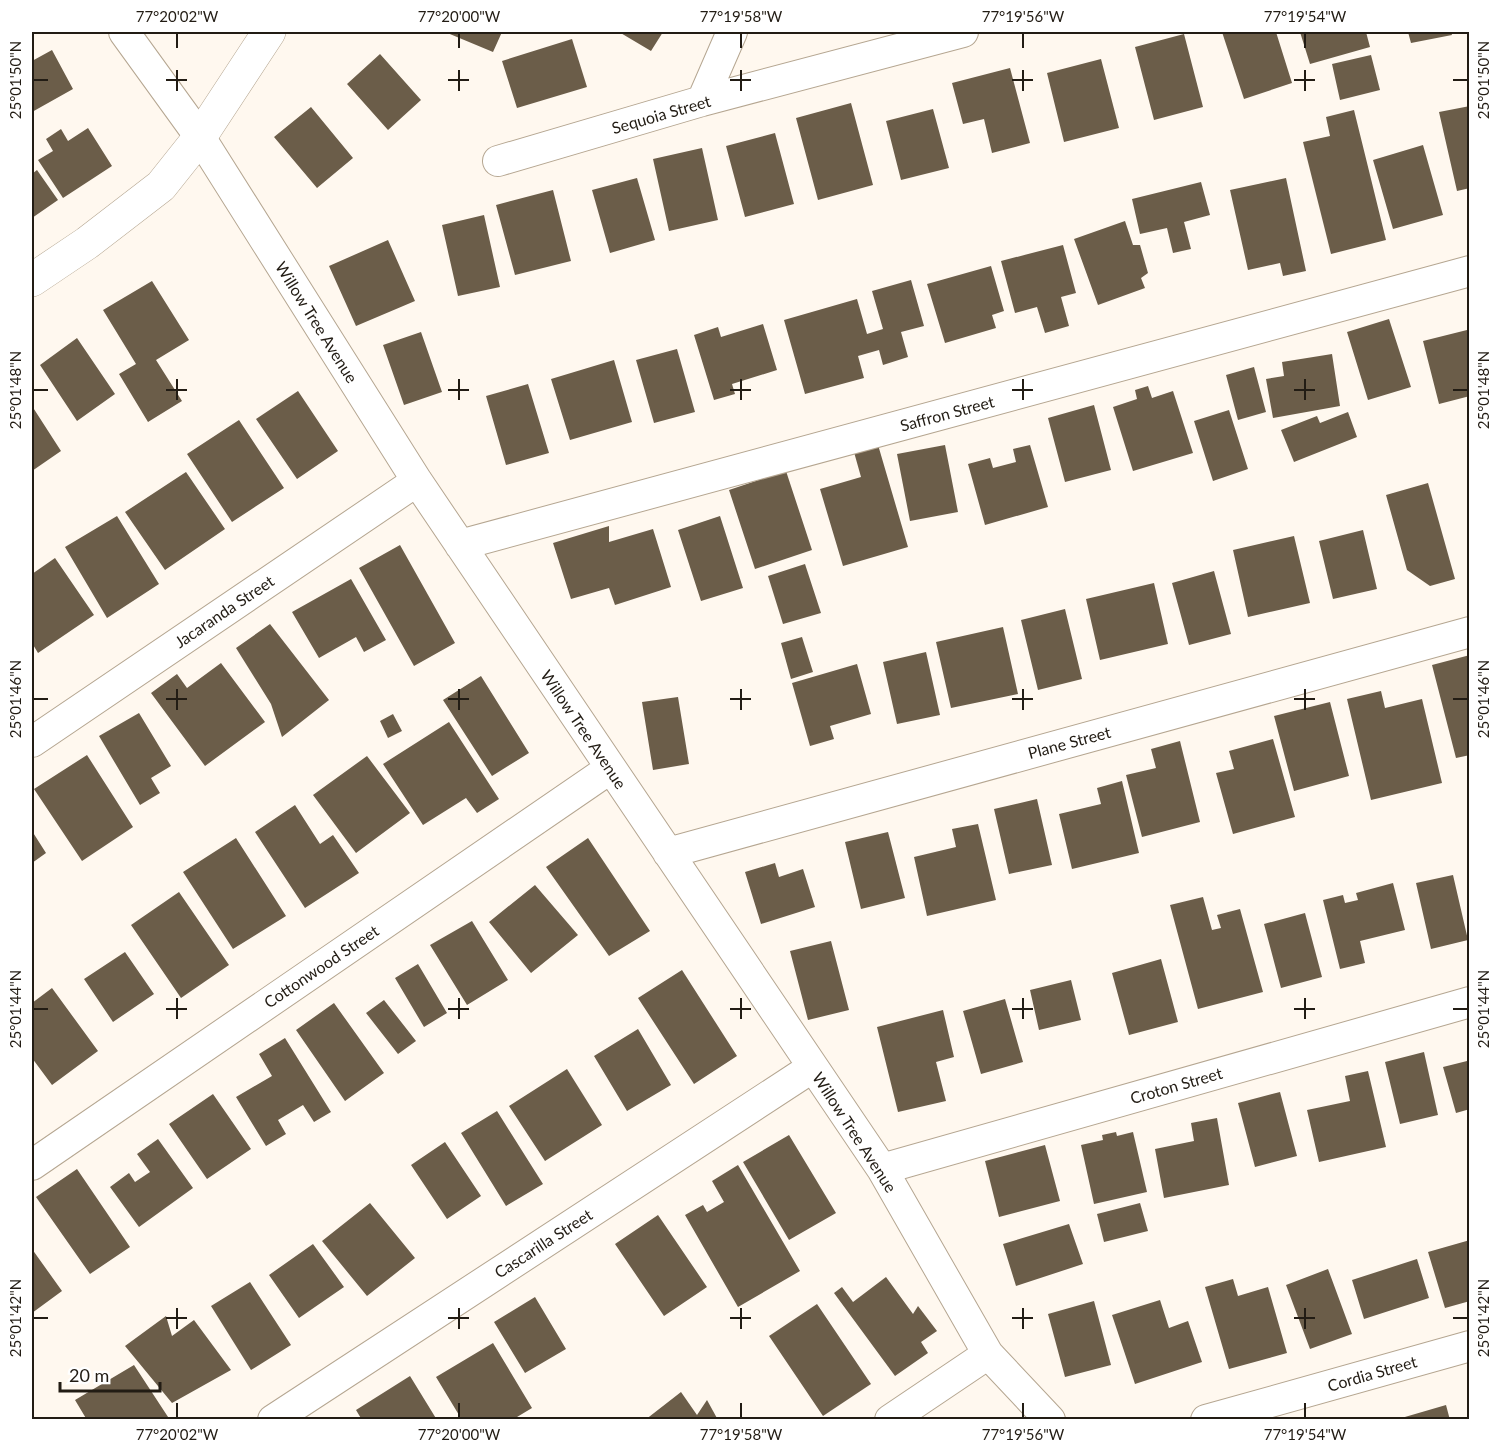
<svg xmlns="http://www.w3.org/2000/svg" width="1501" height="1451" viewBox="0 0 1501 1451" font-family="Lato,sans-serif">
<style>
.building{fill:#6b5d49}
.lines{fill:none;stroke-linecap:round;stroke-linejoin:round}
.street-casing{stroke:#b5a691;stroke-width:32}
.secondary-casing{stroke:#b5a691;stroke-width:34}
.street{stroke:#fff;stroke-width:30}
.secondary{stroke:#fff;stroke-width:33}
.ticks{fill:none;stroke:#221c14;stroke-width:2}
.labels{text-anchor:middle;dominant-baseline:central;stroke-width:6;stroke-linejoin:round;paint-order:stroke}
.street-label{font-size:16px;fill:#221c14;stroke:#fff}
.neatline{fill:none;stroke:#221c14;stroke-width:2}
.ticks-label{font-size:15px;text-anchor:middle;fill:#221c14}
</style>
<rect width="100%" height="100%" fill="#fff8ef"/>
<path class="building" d="M445,32H502L493,52Z
M619,32H663L651,51Z
M1222,32H1276L1292,83L1244,99Z
M1300,32H1366L1370,47L1310,64Z
M1408,32H1451L1452,35L1411,43Z
M1184,34L1203,107L1154,120L1135,47Z
M572,39L587,87L517,108L502,61Z
M52,50L73,89L32,112V61Z
M380,54L421,100L388,130L347,84Z
M1371,55L1380,90L1340,100L1332,64Z
M1101,59L1119,128L1064,142L1047,73Z
M1010,68L1030,143L992,153L984,119L963,124L952,83Z
M851,103L873,185L818,200L796,118Z
M1470,106V188L1457,191L1439,112Z
M311,107L353,158L317,188L274,137Z
M933,109L949,168L901,180L886,121Z
M1354,110L1386,240L1331,254L1303,142L1330,136L1326,117Z
M88,128L112,166L63,198L38,160L53,151L46,139L61,129L68,141Z
M775,133L794,204L745,217L726,146Z
M1423,145L1443,215L1393,229L1373,160Z
M702,148L718,220L669,231L653,159Z
M37,170L58,200L32,218V174Z
M637,178L655,240L610,253L592,190Z
M1286,178L1306,271L1283,276L1280,263L1248,270L1230,190Z
M1201,182L1210,215L1184,222L1191,249L1173,253L1167,228L1140,234L1132,199Z
M553,190L571,261L515,275L496,205Z
M484,215L500,287L458,296L442,225Z
M1125,221L1133,245H1140L1148,273L1141,278L1145,288L1098,305L1074,239Z
M388,240L415,301L356,326L329,266Z
M1063,245L1076,293L1061,297L1069,326L1045,333L1037,307L1015,313L1001,261Z
M991,266L1004,311L992,315L996,328L945,343L927,284Z
M911,280L924,326L901,332L908,357L883,365L879,350L858,356L864,378L805,394L784,320L857,299L867,334L883,329L872,291Z
M152,281L189,340L156,360L182,401L148,422L119,374L136,364L103,310Z
M1389,319L1411,387L1368,400L1347,332Z
M763,324L777,370L732,384L735,394L714,400L694,335L718,327L721,337Z
M1467,330L1470,338V396L1439,404L1423,341Z
M421,332L442,392L404,405L383,345Z
M77,338L115,394L77,421L40,365Z
M677,349L695,412L654,423L636,360Z
M1332,354L1340,406L1273,418L1266,379L1284,376L1282,362Z
M614,360L632,422L570,440L551,379Z
M1254,367L1266,412L1238,420L1226,375Z
M528,384L549,453L506,465L486,396Z
M1148,386L1152,398L1173,391L1193,453L1133,471L1113,407L1137,399L1135,390Z
M298,391L338,451L297,479L256,419Z
M1094,405L1111,470L1065,482L1048,418Z
M32,406L61,451L32,471Z
M1229,410L1248,469L1213,481L1194,421Z
M1348,412L1357,437L1294,462L1281,430L1317,416L1320,423Z
M239,420L284,488L232,522L187,454Z
M876,438L908,547L843,566L820,489L861,477L852,445Z
M945,445L958,512L910,521L897,454Z
M1030,445L1048,507L985,525L968,464L990,458L993,468L1016,462L1013,449Z
M786,471L812,550L755,569L729,490Z
M186,472L225,529L165,570L125,512Z
M1428,483L1455,579L1430,586L1407,570L1386,495Z
M117,516L159,584L107,618L65,547Z
M720,516L743,588L701,601L678,530Z
M609,526V542L653,529L671,587L615,605L609,588L571,599L553,543Z
M1363,530L1377,589L1333,599L1319,541Z
M1294,536L1310,603L1248,617L1233,550Z
M400,545L455,643L414,666L359,568Z
M55,558L94,615L38,653L32,643V574Z
M805,564L821,613L783,624L768,576Z
M1214,571L1231,634L1189,645L1172,583Z
M351,579L386,640L364,652L356,637L319,658L292,612Z
M1154,583L1168,644L1100,660L1086,599Z
M1065,609L1082,679L1038,690L1021,620Z
M270,624L329,700L282,737L271,704L236,648Z
M1003,627L1018,694L951,708L936,642Z
M802,637L813,672L791,679L781,643Z
M926,652L940,715L897,724L883,662Z
M1470,655V755L1456,758L1432,665Z
M221,663L265,722L205,766L151,693L177,674L187,688Z
M857,664L871,714L830,726L834,739L810,746L792,683Z
M481,676L529,753L492,776L443,700Z
M1381,691L1385,708L1422,699L1442,783L1371,800L1347,699Z
M678,697L689,764L653,770L642,702Z
M1330,702L1349,776L1294,791L1274,716Z
M139,713L171,766L151,778L160,793L140,805L99,736Z
M393,714L402,731L388,738L380,721Z
M449,722L499,799L477,813L466,798L423,825L383,764Z
M1273,739L1295,817L1233,834L1216,773L1234,769L1229,751Z
M1180,741L1200,822L1142,837L1126,775L1156,768L1151,749Z
M87,755L133,827L82,861L34,789Z
M367,756L410,813L356,853L313,795Z
M1122,781L1139,853L1072,869L1059,814L1101,804L1097,788Z
M1037,799L1052,865L1009,874L994,809Z
M295,805L320,844L333,835L359,873L305,908L255,832Z
M978,824L996,900L927,916L914,857L956,847L952,829Z
M32,831L46,853L32,863Z
M888,832L905,898L861,909L845,842Z
M236,838L286,916L233,949L183,872Z
M588,838L650,931L609,956L546,867Z
M775,863L779,877L803,869L815,907L761,924L745,872Z
M1453,875L1468,940L1431,949L1416,883Z
M1393,883L1405,930L1360,941L1365,963L1340,969L1323,900L1343,895L1345,903L1358,900L1356,893Z
M535,885L578,935L531,973L489,922Z
M179,892L229,965L181,998L131,925Z
M1203,897L1212,930L1221,928L1217,915L1240,909L1263,992L1198,1009L1170,905Z
M1305,913L1322,977L1281,988L1264,924Z
M472,921L508,980L467,1005L430,945Z
M831,941L849,1010L808,1020L790,951Z
M125,952L154,994L113,1022L84,979Z
M1161,959L1178,1022L1129,1035L1112,973Z
M418,964L447,1013L424,1027L395,978Z
M682,970L737,1056L694,1084L638,998Z
M1071,980L1081,1020L1039,1030L1030,990Z
M52,988L98,1051L52,1085L32,1058V1003Z
M1005,999L1023,1062L981,1074L963,1011Z
M384,1000L416,1041L398,1054L366,1013Z
M334,1003L384,1073L345,1101L296,1030Z
M943,1010L954,1057L936,1062L946,1101L898,1112L877,1027Z
M638,1029L671,1085L627,1111L594,1056Z
M285,1038L331,1112L314,1122L303,1105L278,1120L286,1134L266,1146L236,1097L272,1076L259,1054Z
M1424,1052L1438,1115L1400,1124L1385,1062Z
M1467,1061L1470,1068V1109L1456,1113L1443,1067Z
M567,1069L602,1125L545,1161L509,1106Z
M1368,1071L1386,1147L1319,1162L1307,1110L1350,1101L1345,1076Z
M1280,1092L1297,1156L1255,1167L1238,1103Z
M213,1094L251,1149L207,1179L169,1124Z
M497,1111L543,1184L506,1206L461,1133Z
M1217,1118L1229,1185L1164,1198L1155,1149L1194,1141L1191,1123Z
M1116,1132L1117,1136L1133,1132L1147,1192L1094,1204L1081,1145L1103,1140L1102,1135Z
M789,1135L836,1213L789,1240L743,1162Z
M158,1139L193,1188L139,1227L110,1187L129,1173L135,1182L150,1172L137,1154Z
M445,1142L481,1196L447,1219L411,1165Z
M1045,1145L1060,1201L999,1217L985,1161Z
M738,1165L800,1271L738,1307L685,1215L703,1205L707,1212L724,1202L712,1181Z
M77,1169L130,1247L90,1274L36,1197Z
M370,1203L415,1258L367,1296L322,1241Z
M1140,1203L1148,1231L1104,1242L1097,1214Z
M658,1215L707,1287L664,1316L615,1244Z
M1069,1224L1083,1264L1016,1286L1003,1244Z
M1470,1240V1301L1445,1308L1428,1252Z
M313,1244L344,1287L299,1318L269,1275Z
M32,1249L62,1291L32,1313Z
M1417,1259L1429,1298L1364,1319L1352,1280Z
M1328,1269L1352,1334L1310,1349L1286,1285Z
M886,1277L913,1314L918,1306L937,1331L921,1342L928,1353L895,1376L834,1293L842,1287L853,1302Z
M1233,1279L1238,1296L1268,1287L1287,1353L1229,1369L1205,1287Z
M250,1282L291,1345L251,1370L211,1306Z
M535,1297L566,1349L525,1373L494,1322Z
M1160,1300L1169,1328L1188,1321L1202,1362L1135,1384L1112,1315Z
M1094,1301L1111,1365L1065,1377L1048,1314Z
M817,1304L871,1384L823,1416L769,1336Z
M166,1316L172,1336L194,1320L231,1370L172,1403L125,1346Z
M493,1343L532,1408L512,1420H462L436,1377Z
M134,1365L170,1420H87L75,1400Z
M410,1376L437,1420H362L356,1410Z
M681,1392L697,1415L707,1400L718,1420H645Z
M1446,1405L1450,1420H1398V1419Z"/>
<g class="lines">
<defs>
<path id="street" d="M124,32L200,137L417,481L882,1169L988,1354L1050,1420
M702,101L732,32
M498,161L702,101L963,32
M460,545L1470,271
M32,742L417,481
M668,853L1470,632
M32,1165L611,768
M882,1169L1470,1002
M273,1420L813,1067
M890,1420L988,1354
M1206,1420L1470,1346"/>
<path id="secondary" d="M32,280L87,243L161,186L200,137L269,32"/>
</defs>
<use href="#street" class="street-casing"/>
<use href="#secondary" class="secondary-casing"/>
<use href="#street" class="street"/>
<use href="#secondary" class="secondary"/>
</g>
<path class="ticks" d="M177,33V48M459,33V48M741,33V48M1023,33V48M1305,33V48M177,70V91M459,70V91M741,70V91M1023,70V91M1305,70V91M33,80H48M166,80H187M448,80H469M730,80H751M1012,80H1033M1294,80H1315M1453,80H1468M177,379V400M459,379V400M741,379V400M1023,379V400M1305,379V400M33,390H48M166,390H187M448,390H469M730,390H751M1012,390H1033M1294,390H1315M1453,390H1468M177,689V710M459,689V710M741,689V710M1023,689V710M1305,689V710M33,699H48M166,699H187M448,699H469M730,699H751M1012,699H1033M1294,699H1315M1453,699H1468M177,998V1019M459,998V1019M741,998V1019M1023,998V1019M1305,998V1019M33,1009H48M166,1009H187M448,1009H469M730,1009H751M1012,1009H1033M1294,1009H1315M1453,1009H1468M177,1308V1329M459,1308V1329M741,1308V1329M1023,1308V1329M1305,1308V1329M33,1318H48M166,1318H187M448,1318H469M730,1318H751M1012,1318H1033M1294,1318H1315M1453,1318H1468M177,1403V1418M459,1403V1418M741,1403V1418M1023,1403V1418M1305,1403V1418"/>
<g class="labels">
<g class="street-label">
<text transform="translate(661 114) rotate(-16)">Sequoia Street</text>
<text transform="translate(317 322) rotate(58)">Willow Tree Avenue</text>
<text transform="translate(947 413) rotate(-15)">Saffron Street</text>
<text transform="translate(224 611) rotate(-34)">Jacaranda Street</text>
<text transform="translate(584 729) rotate(56)">Willow Tree Avenue</text>
<text transform="translate(1069 742) rotate(-15)">Plane Street</text>
<text transform="translate(321 966) rotate(-34)">Cottonwood Street</text>
<text transform="translate(1176 1085) rotate(-16)">Croton Street</text>
<text transform="translate(855 1132) rotate(57)">Willow Tree Avenue</text>
<text transform="translate(543 1243) rotate(-33)">Cascarilla Street</text>
<text transform="translate(1372 1373) rotate(-16)">Cordia Street</text>
</g>
</g>
<rect width="1501" height="1451" fill="none" stroke="#ffffff" stroke-width="66"/>
<path d="M60 1382v9h100v-9" fill="none" stroke="#221c14" stroke-width="3"/>
<text x="69" y="1382" font-size="18" fill="#221c14" stroke="#ffffff" stroke-width="4.5" paint-order="stroke">20 m</text>
<rect x="33" y="33" width="1435" height="1385" class="neatline"/>
<g class="ticks-label">
<text x="177" y="22">77°20'02"W</text>
<text x="459" y="22">77°20'00"W</text>
<text x="741" y="22">77°19'58"W</text>
<text x="1023" y="22">77°19'56"W</text>
<text x="1305" y="22">77°19'54"W</text>
<text transform="translate(16 80) rotate(-90)" y="5">25°01'50"N</text>
<text transform="translate(1484 80) rotate(-90)" y="5">25°01'50"N</text>
<text transform="translate(16 390) rotate(-90)" y="5">25°01'48"N</text>
<text transform="translate(1484 390) rotate(-90)" y="5">25°01'48"N</text>
<text transform="translate(16 699) rotate(-90)" y="5">25°01'46"N</text>
<text transform="translate(1484 699) rotate(-90)" y="5">25°01'46"N</text>
<text transform="translate(16 1009) rotate(-90)" y="5">25°01'44"N</text>
<text transform="translate(1484 1009) rotate(-90)" y="5">25°01'44"N</text>
<text transform="translate(16 1318) rotate(-90)" y="5">25°01'42"N</text>
<text transform="translate(1484 1318) rotate(-90)" y="5">25°01'42"N</text>
<text x="177" y="1440">77°20'02"W</text>
<text x="459" y="1440">77°20'00"W</text>
<text x="741" y="1440">77°19'58"W</text>
<text x="1023" y="1440">77°19'56"W</text>
<text x="1305" y="1440">77°19'54"W</text>
</g>
</svg>
